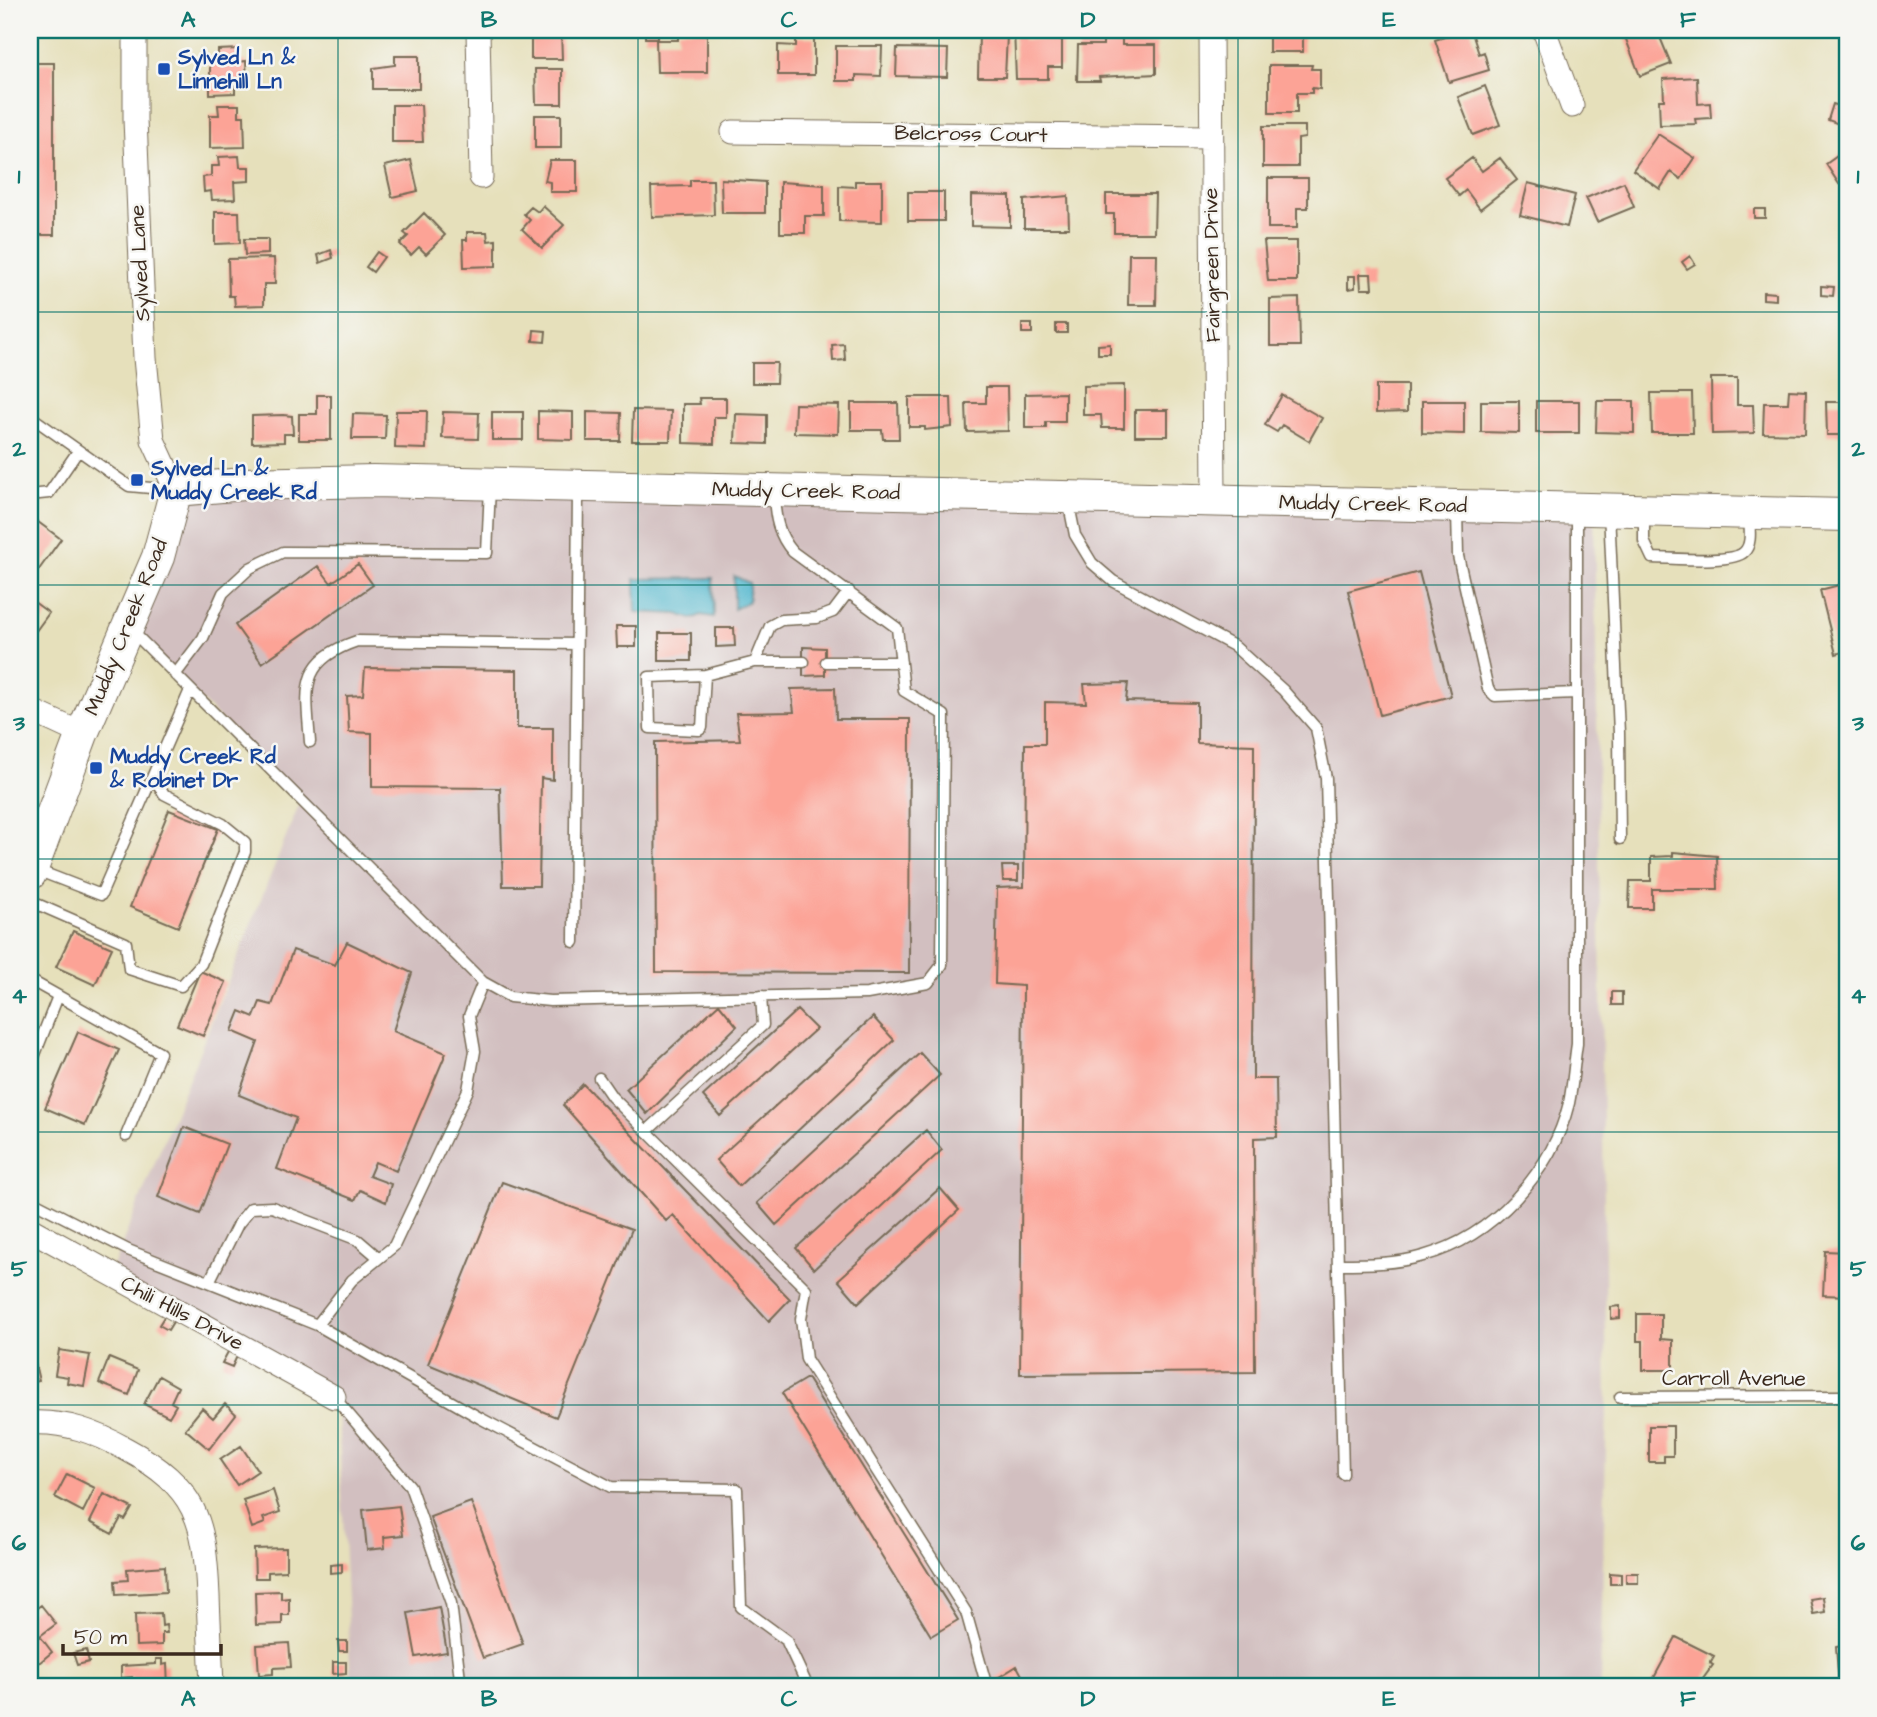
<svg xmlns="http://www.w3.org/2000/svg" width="1877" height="1717" viewBox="0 0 1877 1717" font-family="'Architects Daughter',sans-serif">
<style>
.industrial{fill:#d2bfc0}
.water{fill:#4eb5cd;stroke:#447076;stroke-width:2}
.building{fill:#fca396}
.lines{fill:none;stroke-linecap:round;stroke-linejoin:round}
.lane-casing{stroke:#776a55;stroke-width:13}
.street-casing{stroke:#776a55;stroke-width:25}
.secondary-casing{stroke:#776a55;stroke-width:34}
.lane{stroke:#fff;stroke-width:10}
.street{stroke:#fff;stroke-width:23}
.secondary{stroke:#fff;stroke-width:32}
.grid{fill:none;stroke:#0f766e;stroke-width:2;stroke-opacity:0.55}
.transit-dot{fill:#1a4fb4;stroke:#f6f6f2;stroke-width:2.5}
.labels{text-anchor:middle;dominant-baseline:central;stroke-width:5;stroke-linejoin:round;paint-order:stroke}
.transit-label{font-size:21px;font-weight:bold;fill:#164399;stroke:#f6f6f2;text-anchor:start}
.street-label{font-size:21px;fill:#3b2a1e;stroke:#f6f6f2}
.neatline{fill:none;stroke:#0f766e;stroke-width:2.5}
.grid-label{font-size:23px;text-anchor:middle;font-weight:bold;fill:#0f766e}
</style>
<rect width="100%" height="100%" fill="#f6f6f2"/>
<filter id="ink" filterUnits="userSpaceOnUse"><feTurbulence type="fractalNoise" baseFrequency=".0143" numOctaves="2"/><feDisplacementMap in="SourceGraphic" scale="14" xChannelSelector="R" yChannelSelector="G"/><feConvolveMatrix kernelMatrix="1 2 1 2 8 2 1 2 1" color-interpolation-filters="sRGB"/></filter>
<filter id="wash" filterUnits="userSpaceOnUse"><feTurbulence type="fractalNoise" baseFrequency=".00686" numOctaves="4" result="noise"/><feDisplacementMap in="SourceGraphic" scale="28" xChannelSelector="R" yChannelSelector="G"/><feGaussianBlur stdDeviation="1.57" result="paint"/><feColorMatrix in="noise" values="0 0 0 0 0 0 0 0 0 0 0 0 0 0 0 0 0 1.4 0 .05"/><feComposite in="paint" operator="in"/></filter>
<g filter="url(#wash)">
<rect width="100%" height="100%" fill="#e6e0bb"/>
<path class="industrial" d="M176,490L1594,509L1607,1406L1600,1687H351L338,1410L334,1397L110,1274L301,800L128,627Z"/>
<path class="water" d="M734,576L749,583V601L734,609Z
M713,578L714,617L701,615L692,619L677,614L636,612L635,579Z"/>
<g id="blocks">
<path class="building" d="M531,30H561L562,59H531Z
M645,30H658V38H645Z
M678,30H707V72H657L656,40H678Z
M1014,30H1024L1023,40L1062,39V67H1048V79H1016Z
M1269,30H1303V52H1269Z
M1467,30H1471L1479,54L1484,52L1489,70L1449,82L1435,40Z
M1634,30H1657L1671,64L1640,76L1624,34Z
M1103,33H1122V45H1156V74L1099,77L1100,81H1077L1078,45H1103Z
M979,34L1007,35L1005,77H978Z
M796,37H814V75H778V45L796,46Z
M836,46H882L881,76L856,75V81H836Z
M897,48L948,49L947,77L896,76Z
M239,49V62L246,61L247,82H235V93L210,94V59H218V50Z
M395,56H419V89H373V68L395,65Z
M30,63H54V235H30Z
M1269,65H1312L1311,69H1320V89L1312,88V93H1297V113H1269Z
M535,69H562V104H536Z
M1697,77L1698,104L1710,103L1711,118L1695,119L1696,124L1660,125L1659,100H1664L1663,79Z
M1485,86L1500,125L1473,135L1458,97Z
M1847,97V127L1828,120L1833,104L1843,107Z
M218,105H239V116H244L245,147L210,148V115H219Z
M392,105H421L423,142H392Z
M535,115H561V148H535Z
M1263,126H1305V138L1298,139V167H1263Z
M1658,134L1695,158L1681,179L1671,172L1660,189L1633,170Z
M1847,149V190L1842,182L1839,184L1826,164Z
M239,156L240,167H249V181L234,182L235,199L212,200L211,191L204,192L203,177L211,176V166H219L218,157Z
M1472,158L1482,171L1500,158L1517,180L1480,209L1466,190L1459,196L1445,178Z
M411,160L418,191L392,197L385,166Z
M550,160H577V192H550V182L545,181Z
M1268,178H1308V208H1297V228H1268Z
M721,179L765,182V213H722Z
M690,180H713L714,215L652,217L651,187L690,186Z
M855,181H882V222L839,221V186L855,187Z
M780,182L824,185V216H805V233H780Z
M1624,182L1634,207L1597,222L1586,198Z
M1528,183L1575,195L1567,227L1520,215Z
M908,192H944V221H908Z
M1106,194H1155L1154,233H1114V214H1106Z
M971,195L1010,196V227L971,226Z
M1068,196L1069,228H1024V200Z
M543,206L564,225L542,248L522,229L530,220L524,214L531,207L538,212Z
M1754,209H1765V218H1754Z
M215,212H239L240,243L215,244Z
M424,213L445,235L426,254L419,247L411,255L400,244L408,236L404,233Z
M467,232H487L488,241L496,240V266L464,267L463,240H467Z
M244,239H268V254L245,255Z
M1264,241H1297V281H1268Z
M331,250L333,258L320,263L318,255Z
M377,252L384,257L373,272L366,267Z
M1129,254H1157L1156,305H1128Z
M1690,256L1695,264L1687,269L1682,262Z
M274,258L275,284H264V305L235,306L234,296H229L228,259Z
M1360,274H1371L1372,289H1361Z
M1348,276H1355V288L1348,289Z
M1821,286L1834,287L1833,296L1821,295Z
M1763,292L1776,293V300L1763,299Z
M1299,298L1300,346H1270V299Z
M1022,324H1032V333H1022Z
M1056,324H1067V333H1056Z
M534,330L546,331L545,342L533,341Z
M844,344L845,360L833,361L832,345Z
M1110,344V354H1098V345Z
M752,363H777L776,383H752Z
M1711,378H1737V405H1753L1754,433L1712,434Z
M1124,385V428H1102L1101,415H1083V386Z
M1376,385H1407V412L1376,413Z
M986,387H1007L1008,431L967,432L966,403H986Z
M1789,390L1806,391L1805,434L1763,433L1764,403H1788Z
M1065,393V422H1046V428H1025V394Z
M1651,393H1692L1693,433H1652Z
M317,395H331V440H299V414H317Z
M1282,395L1322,418L1309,441L1282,425L1277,432L1265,425Z
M909,397H951L952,427L925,430V427H909Z
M699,398H726V417H714V444L683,443V404H700Z
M1422,401H1464V434L1422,433Z
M1481,401H1519V433L1481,432Z
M1536,401H1579V433H1536Z
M1597,401H1634V433L1596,432Z
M1826,402H1847V435H1827Z
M851,403H898L899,439H883L882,430H851Z
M795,404L839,405L838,434L794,433Z
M633,410L671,411L670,441H632Z
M1135,410H1168V436H1135Z
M396,411H427L426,449L395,448Z
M538,411L573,412V440L538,439Z
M443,412L479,413L478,439L442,438Z
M492,412H523V440H492Z
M587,412L621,413L620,441H587Z
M353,414L386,415L385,439H352Z
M736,414L767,415V444L735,443Z
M283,415L292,416L293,434H284V442L252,443V416Z
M30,516L61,539L30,582Z
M358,564L373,585L262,663L235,625L318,566L331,583Z
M1419,572L1451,696L1380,715L1348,591Z
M1847,583V651L1836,654L1820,590Z
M30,599L49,613L30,639Z
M616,626H636V647H617Z
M716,628H734L735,646L716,647Z
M659,633H691V661H659Z
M803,647L825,648V675L803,676Z
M365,668L517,670V728H553V780L541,778L539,886H503L500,788L372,787V733L349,732L347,696L363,695Z
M1128,683L1126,701L1197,703V743L1254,745L1253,1079H1276L1277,1137L1254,1138L1255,1372L1020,1374L1023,986L995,984L997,888L1024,887L1025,744H1045V702L1086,703L1084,684Z
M835,688L836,719H910L909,973L656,972L655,742L740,740L736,713L794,712L791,689Z
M169,810L218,829L178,927L130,907Z
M1673,852L1717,856L1718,889H1652V908H1629L1630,881H1651V857L1673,856Z
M1002,866H1018V881H1003Z
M73,931L112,948L95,985L56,967Z
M347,942L412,973L393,1031L446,1053L396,1171L375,1162L369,1176L391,1184L386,1202L360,1190L355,1200L277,1169L296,1118L239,1095L258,1042L232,1031L240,1011L254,1017L260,1002L272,1005L293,950L335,965Z
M200,971L226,982L203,1036L177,1025Z
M1612,992H1622V1005H1612Z
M719,1004L737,1026L647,1114L626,1089Z
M797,1010L816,1029L720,1116L703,1096Z
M873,1017L894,1040L739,1186L716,1160Z
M78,1032L119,1050L85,1125L45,1108Z
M920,1053L940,1075L776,1225L757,1203Z
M583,1084L790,1299L769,1321L673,1215L666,1221L563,1105Z
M184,1127L227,1144L200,1214L158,1197Z
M926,1130L942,1150L814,1269L796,1248Z
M502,1182L632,1229L556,1417L428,1364Z
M940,1188L959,1210L858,1303L838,1280Z
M1825,1251L1847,1252V1296L1823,1295Z
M1620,1306V1318L1611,1319V1307Z
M1637,1314H1661V1339L1673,1340V1370H1643V1341H1637Z
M165,1315L174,1320L168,1330L159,1325Z
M30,1342L39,1381L30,1383Z
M59,1350L90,1355L84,1386L67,1383L68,1377L55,1375Z
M229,1350L238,1354L232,1367L222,1363Z
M109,1358L138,1370L129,1395L99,1383Z
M159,1376L178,1387L171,1402L176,1405L169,1417L144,1404Z
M807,1378L958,1620L931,1636L782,1393Z
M225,1404L236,1414L209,1449L185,1429L202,1408L213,1418Z
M1649,1426H1673V1456H1664V1462H1649Z
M241,1446L258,1471L237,1485L220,1460Z
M67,1474L95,1488L83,1512L55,1497Z
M273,1490L280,1512L263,1518L265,1523L252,1528L243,1500Z
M104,1494L132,1508L125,1520L121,1518L112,1534L90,1522Z
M471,1502L523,1644L483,1658L430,1517Z
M399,1506L403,1535L384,1537L385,1548L367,1550L363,1510Z
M286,1548V1571L268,1572V1578H255L254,1549Z
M342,1564V1572L330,1573V1565Z
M165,1566L166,1592L116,1595L115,1581L128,1580L127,1569Z
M1610,1573L1621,1574V1584H1610Z
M1626,1573H1638V1583H1626Z
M281,1591V1599L289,1598V1615H282V1624L256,1625L255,1592Z
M1823,1597L1825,1612L1813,1614L1810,1599Z
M41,1605L56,1624L40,1636L52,1652L39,1663L34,1658L30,1661V1613Z
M439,1607L447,1652L416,1657L408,1613Z
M161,1613L162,1626L166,1625L167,1633H162V1645L136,1646L135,1614Z
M1676,1637L1714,1656L1710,1663L1713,1665L1697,1687H1649Z
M338,1641H347V1651H339Z
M289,1643L291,1667L273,1668V1674L259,1675L257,1645Z
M1847,1645V1687H1839L1836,1647Z
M86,1650L89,1662L77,1665L73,1653Z
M156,1659H162V1665L167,1664L168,1687H133L132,1677L121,1678V1666L156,1664Z
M333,1662H346V1673L333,1674Z
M1017,1666L1023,1677L1002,1687L996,1679Z"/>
</g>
</g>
<g filter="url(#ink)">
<use href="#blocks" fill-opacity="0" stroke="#776a55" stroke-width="2"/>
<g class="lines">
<defs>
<path id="lane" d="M30,416L129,486L173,490
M30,495L49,493L78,451
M1068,500L1075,535L1092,563L1113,581L1234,646L1283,690L1316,728L1326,778L1343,1474
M1457,510L1458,556L1488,689L1495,696L1577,693
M1609,511L1619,733L1620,839
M1644,512V541L1652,558C1671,558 1732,564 1744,552C1753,544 1749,526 1749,515
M130,629L483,982L510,997L550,1001L867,994L928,983L942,965L944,715L904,691L897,628L793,552C778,535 775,517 774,495
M755,662L770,626L781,620L817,618L833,612L849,591
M826,662H901
M175,675L203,638L223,593L250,568L283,552L487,553L490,487
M705,675L649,677L650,728L699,730L702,728L705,675L755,662H804
M310,742C306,689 298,661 357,641L576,644
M34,869L101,895L190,690
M30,901L126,943L129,969L181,986L201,964L245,852V842L223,824L164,794L153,776
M574,942L578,490
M30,980L160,1053L126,1136
M30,1067L58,996
M599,1078L612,1097L806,1289L801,1319L806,1359L966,1612L987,1687
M647,1131L763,1025L761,996
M30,1200L128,1250L317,1325L480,1418L611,1487L737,1489L741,1607L786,1640L808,1687
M1338,1264C1366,1264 1396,1264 1423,1256C1493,1237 1552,1172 1569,1103C1573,1084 1574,1063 1577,1044V511
M209,1282L238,1224L251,1208L272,1207L358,1240L379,1258
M317,1325L352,1280L394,1246L468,1090L475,1051L469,1016L483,982
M334,1397L410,1486L451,1603L460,1679
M1620,1397L1847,1396"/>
<path id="street" d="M135,30V119L145,358L153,440L176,490
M478,30L481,177
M1211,30L1214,500
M1544,30L1572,106
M733,132L1210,137
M30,710L82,734
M30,1229L334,1397
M30,1423C66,1421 95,1432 126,1449C197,1487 205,1521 208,1596C209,1627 211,1657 212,1687"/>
<path id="secondary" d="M30,874L82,734L158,557L176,490L244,484L373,481L1847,515"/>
</defs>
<use href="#lane" class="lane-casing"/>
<use href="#street" class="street-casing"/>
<use href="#secondary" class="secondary-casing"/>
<use href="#lane" class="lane"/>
<use href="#street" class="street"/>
<use href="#secondary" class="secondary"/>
</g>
</g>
<path class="grid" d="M338,30V1687M638,30V1687M939,30V1687M1238,30V1687M1539,30V1687M30,312H1847M30,585H1847M30,859H1847M30,1132H1847M30,1405H1847"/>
<g class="transit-dot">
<rect x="157" y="62" width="14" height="14" rx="3.5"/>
<rect x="130" y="473" width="14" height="14" rx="3.5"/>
<rect x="89" y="761" width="14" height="14" rx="3.5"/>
</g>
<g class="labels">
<g class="transit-label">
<text x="178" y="57">Sylved Ln &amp;<tspan x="178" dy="24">Linnehill Ln</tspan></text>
<text x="151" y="468">Sylved Ln &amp;<tspan x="151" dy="24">Muddy Creek Rd</tspan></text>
<text x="110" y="756">Muddy Creek Rd<tspan x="110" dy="24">&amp; Robinet Dr</tspan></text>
</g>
<g class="street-label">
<text transform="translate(971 134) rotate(1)">Belcross Court</text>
<text transform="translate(140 263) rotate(-93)">Sylved Lane</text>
<text transform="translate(1212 265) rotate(-91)">Fairgreen Drive</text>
<text transform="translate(806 491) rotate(1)">Muddy Creek Road</text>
<text transform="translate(1373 504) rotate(1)">Muddy Creek Road</text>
<text transform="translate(126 627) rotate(-68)">Muddy Creek Road</text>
<text transform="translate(182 1313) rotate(28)">Chili Hills Drive</text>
<text x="1734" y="1378">Carroll Avenue</text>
</g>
</g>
<rect width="1877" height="1717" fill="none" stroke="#f6f6f2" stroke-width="77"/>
<path d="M63 1644v10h158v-10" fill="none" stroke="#3b2a1e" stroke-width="3.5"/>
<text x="74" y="1644" font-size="21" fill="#3b2a1e" stroke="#f6f6f2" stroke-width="5" paint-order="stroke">50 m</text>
<rect x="38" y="38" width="1801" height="1640" class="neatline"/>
<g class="grid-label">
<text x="188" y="27">A</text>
<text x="489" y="27">B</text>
<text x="789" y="27">C</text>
<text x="1088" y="27">D</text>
<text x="1389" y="27">E</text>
<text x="1688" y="27">F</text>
<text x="19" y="183">1</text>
<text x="1858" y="183">1</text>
<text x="19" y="456">2</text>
<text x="1858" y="456">2</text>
<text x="19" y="730">3</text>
<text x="1858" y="730">3</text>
<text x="19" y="1003">4</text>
<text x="1858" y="1003">4</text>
<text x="19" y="1276">5</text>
<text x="1858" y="1276">5</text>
<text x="19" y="1550">6</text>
<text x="1858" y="1550">6</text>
<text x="188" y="1706">A</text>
<text x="489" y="1706">B</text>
<text x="789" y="1706">C</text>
<text x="1088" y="1706">D</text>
<text x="1389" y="1706">E</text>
<text x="1688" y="1706">F</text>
</g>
</svg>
